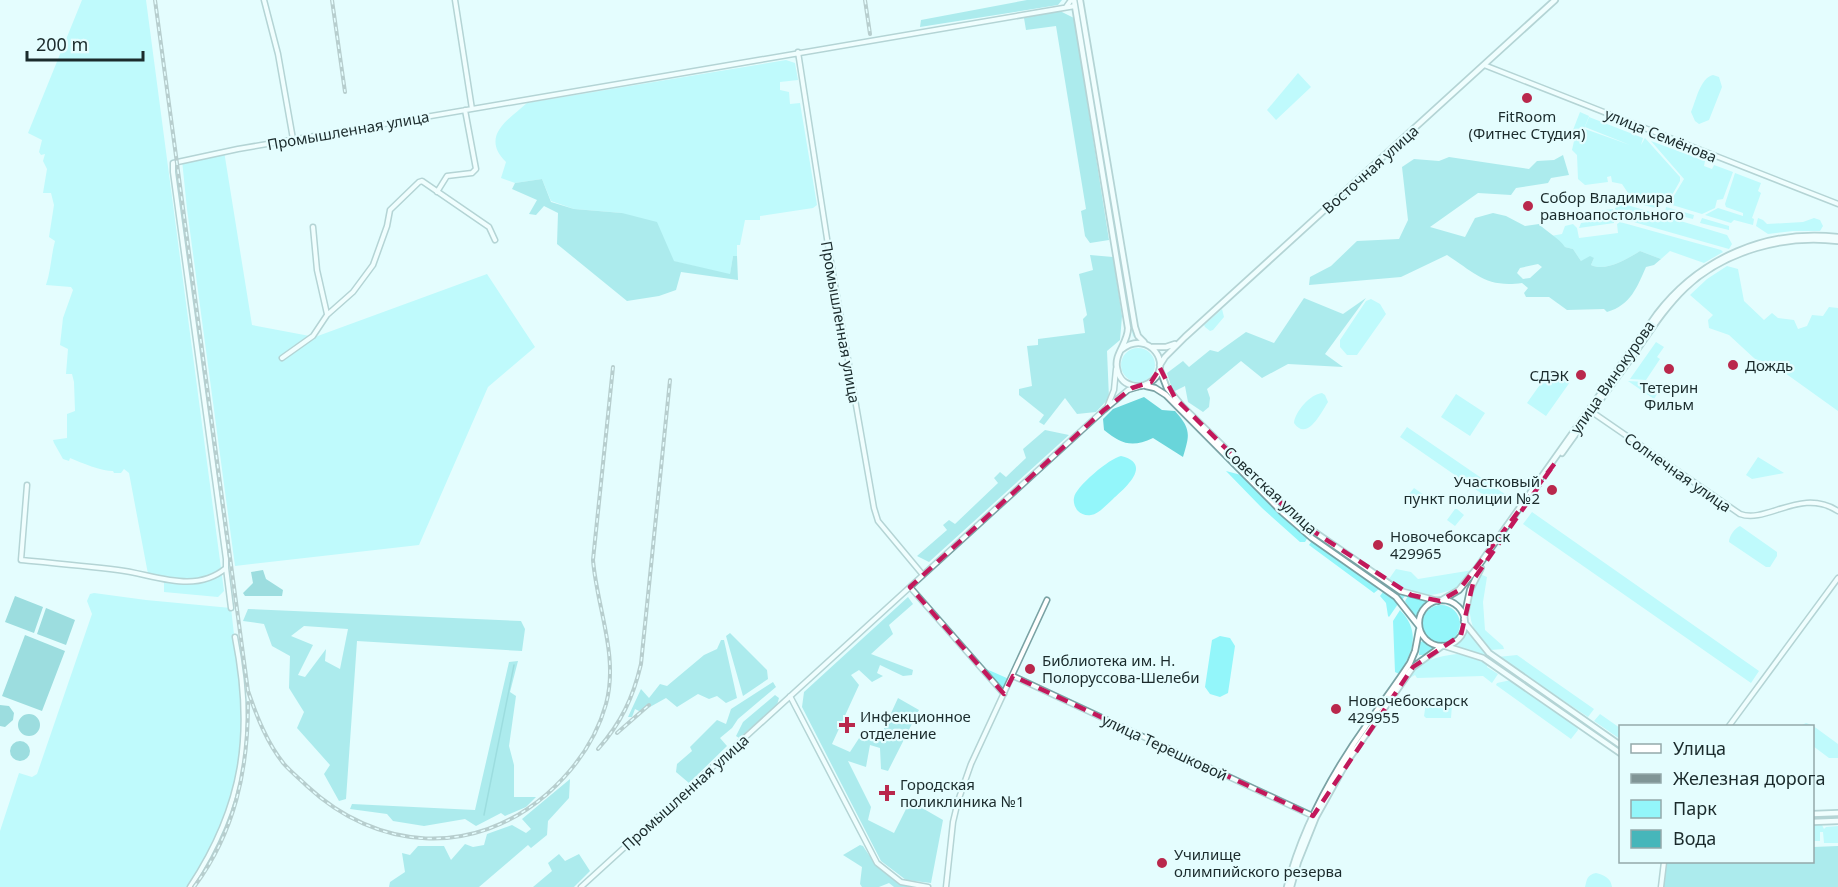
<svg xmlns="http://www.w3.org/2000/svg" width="1838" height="887" viewBox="0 0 1838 887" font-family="'Noto Sans',sans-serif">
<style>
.green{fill:#93f6fa}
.forest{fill:#69d5da;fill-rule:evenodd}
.water{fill:#46b6ba}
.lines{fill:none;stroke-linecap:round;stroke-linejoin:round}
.stream{stroke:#46b6ba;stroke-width:1.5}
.minor-casing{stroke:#7aa2a4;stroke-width:7}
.major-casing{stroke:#7aa2a4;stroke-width:8}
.minor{stroke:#fff;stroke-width:4}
.major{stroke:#fff;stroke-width:4.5}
.rail-casing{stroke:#809596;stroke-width:4}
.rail{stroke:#e4fdfe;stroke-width:1.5;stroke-dasharray:4.5;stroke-linecap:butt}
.marked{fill:none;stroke:#c2185b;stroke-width:4.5;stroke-dasharray:12 8;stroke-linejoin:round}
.poi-dot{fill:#b9284c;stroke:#e4fdfe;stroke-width:2}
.labels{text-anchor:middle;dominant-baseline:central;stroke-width:4.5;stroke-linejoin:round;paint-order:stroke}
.poi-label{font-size:15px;fill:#1b2b2c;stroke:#e4fdfe;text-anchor:start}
.street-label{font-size:15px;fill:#1b2b2c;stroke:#e4fdfe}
</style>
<rect width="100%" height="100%" fill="#e4fdfe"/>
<path class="green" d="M82,0H146L224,591L218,597L164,592V581L162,577L148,574L129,473L124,469L121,473H114L113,471C101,471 82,463 70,458L69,461L63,459L54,443L53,440L67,438V414L75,411L74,382L72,374H66L68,349L60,345L63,318L73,290L71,287L46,285C51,270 51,256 55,241L49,237L54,205L51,193H43L47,169L43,161L45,154L41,155L39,152L42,140L28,133Z
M786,60L795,63L798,80L780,82V90L789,92L790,104L800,103L817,205L813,208L760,216V220H745L740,245H737V256H733L730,275L673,261L622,213L574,209L551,201L542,179L515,183L501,178L506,162C480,136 508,120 527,103Z
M1298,73L1311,87L1276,120L1267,110Z
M1713,75L1719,77L1722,87L1709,120L1699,124L1695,121L1691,112C1696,101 1700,78 1713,75Z
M1094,95L1118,237H1116L1093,96Z
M1580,112L1589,116L1582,134L1585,129L1630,145L1585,127L1589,117L1643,138L1641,145L1645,138L1680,177V181L1667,204L1628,193L1622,184L1612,182L1611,176L1607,177L1608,182L1585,185L1578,179L1577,155L1572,150L1576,132L1573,130Z
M1651,141L1705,161L1704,166L1712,169L1714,165L1733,172L1723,199L1717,200L1715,208L1702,214L1669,204L1684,179Z
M224,151L252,325L315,337L487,274L535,347L488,387L419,545L235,566L187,209L182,160Z
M1735,173L1761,183L1758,191L1761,193L1752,218L1754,219L1753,225L1734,220L1731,223L1705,215L1718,208L1743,216V213L1726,207L1725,204Z
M1629,196L1660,205L1659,209L1628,201Z
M1624,204L1727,235L1732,244L1729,249L1616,217L1615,208Z
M1666,207L1694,215L1693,219L1665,212Z
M1613,209L1614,216L1585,219L1589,212Z
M1702,218L1729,226V230L1700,223Z
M1758,218L1763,220L1767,224L1803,222L1814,218L1820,220L1823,226L1820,231H1793L1768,234L1756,226Z
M1610,219L1614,221V223L1579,228L1581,223Z
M1620,222L1721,250L1723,252L1704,263L1670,251L1661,259L1640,251C1627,259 1606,272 1591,265L1594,258L1581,261L1573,249L1565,247L1551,236L1562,234L1565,226L1573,224L1577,228L1579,238L1618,233L1617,224Z
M1117,245H1119L1134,336L1133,337Z
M1727,266L1738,269L1744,301L1764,320L1772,313L1778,318L1794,320L1798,329L1807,326L1812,315L1823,316L1829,307L1838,308V411L1774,365L1755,359L1729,335L1709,328L1708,320L1713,315L1690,295L1707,279Z
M1371,299L1380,304L1386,314L1357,355H1347L1340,347V340L1366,301Z
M1222,309L1224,317L1213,330L1210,331L1205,327L1204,325Z
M1656,342L1664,347L1657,357L1660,359L1646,380L1630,379Z
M1121 365a17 17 0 1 1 34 0a17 17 0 1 1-34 0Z
M1551,369L1570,382L1546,416L1527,403Z
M1628,381L1645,382L1659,391L1654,399Z
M1322,393L1325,395L1328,402C1321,413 1307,442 1294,423C1295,412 1310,394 1322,393Z
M1456,394L1485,413L1470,436L1441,417Z
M1407,427L1512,499L1508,505L1494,496L1491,500L1400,437Z
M1121,456C1154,464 1124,489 1113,499C1106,505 1099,514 1091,515C1086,516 1081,514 1078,511C1075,508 1073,502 1074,498C1075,487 1110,458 1121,456Z
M1758,457L1784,473L1752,479L1746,475Z
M1226,471L1241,475L1277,511L1308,537L1305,542H1300L1262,508Z
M1414,488L1427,497L1419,507L1406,498Z
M1455,509H1457L1464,515L1455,526L1447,520Z
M1532,512L1759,671L1751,683L1523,524Z
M1740,526L1777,552V556L1770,567H1766L1729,542C1729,536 1735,528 1740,526Z
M1318,536L1394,591L1405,596L1401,601L1316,538Z
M1311,542H1315L1378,587L1379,589L1374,593L1309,545Z
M1396,569L1411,572L1418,579L1473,570C1470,574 1467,579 1464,582C1446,598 1403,602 1389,579Z
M1480,574L1487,577L1483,602L1485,630L1503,646L1504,649L1490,650C1466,630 1464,600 1480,574Z
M1383,592H1386L1398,604L1389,617L1388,616L1386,603L1380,596Z
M94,593L146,600L231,608L245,731L230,811L208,859L190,887H0V831L19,773L32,777L37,774L92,614L87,601L90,594Z
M1408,596L1427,600V603L1419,611L1417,617L1414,616L1405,601Z
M1422 624a19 19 0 1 1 38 0a19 19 0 1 1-38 0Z
M1400,610C1421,631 1413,653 1399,674L1395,672L1393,621Z
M1468,630L1488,655L1565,709L1563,711L1486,657L1457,646Z
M1220,636L1230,638L1235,646L1228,693L1220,697L1210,694L1205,687L1212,640Z
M1424,641L1432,647V651L1423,655H1419L1420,642Z
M1457,654L1464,655L1488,664L1487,667L1498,674L1492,683L1483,676L1417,678L1415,675L1410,678L1407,676C1420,661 1437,656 1457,654Z
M1517,655L1594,709L1588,717L1498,657Z
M984,668L1009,679L1003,690L1001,688Z
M1511,680L1577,725L1578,730L1571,739L1496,685L1497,683Z
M1426,703H1451L1452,705L1451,718H1426L1424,716Z
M1600,714L1620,728V739L1594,721Z
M1806,723L1812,725L1838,744V758H1829L1813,746L1812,726H1800Z
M1813,825H1822L1824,829L1826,827L1838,826V843H1824L1823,832H1820V841H1813Z
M1596,873C1604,875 1611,878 1612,887H1585C1587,879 1587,875 1596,873Z"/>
<path class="forest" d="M1027,0H1062L1058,5L920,27L921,20Z
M1060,11L1074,18L1109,240L1090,243L1085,236L1081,211L1086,209L1056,26L1026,30L1024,18Z
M1563,155L1569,175L1551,178L1548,183L1516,188L1511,195L1478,193L1430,227L1465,237L1475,218L1493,213L1506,216L1525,226L1539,224C1547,232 1559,238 1565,247L1573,249L1581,261L1590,256L1594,258L1591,265C1606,272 1627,259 1640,251L1661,259L1654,265L1646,267C1637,287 1631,305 1607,312L1604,309L1567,310L1549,297H1526L1524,293L1528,288L1522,283C1486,288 1475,273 1447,255L1401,277L1309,285L1310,277L1331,266L1357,241L1399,239L1408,220L1402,167L1414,159L1439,161L1449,157L1529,169L1537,161L1554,160ZM1538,264L1542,267L1530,278L1523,279L1517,273L1520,268Z
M542,179L551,202L574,209L622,213L657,222L674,261L730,274L733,256H737L738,280L681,272L676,290L659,296L627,301L557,244L558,213L544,206L536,215L529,214L537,200L512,189L515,183Z
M1090,255L1113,257L1122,316L1120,340L1107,351L1109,398L1096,412L1077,414L1065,398L1044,425L1039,422L1044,415L1019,395V389L1032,386L1027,346L1038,345V339L1085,333L1083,319L1087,315L1079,274L1093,270Z
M1304,298L1343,314L1366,298L1325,354L1343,367L1288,364L1262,378L1241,361L1207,389L1210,398L1209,407L1203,412L1188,402L1185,386L1173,392L1167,373L1183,361L1189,367L1210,350L1218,352L1246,332L1274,343Z
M1144,397L1162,410L1175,411C1191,429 1190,434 1183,457L1153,438C1132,448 1121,444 1104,430L1103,419L1113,409Z
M1045,430L1069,435L929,562L917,556L947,530L943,525L949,520L955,524L998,483L994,478L1000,472L1006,477L1026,458L1023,449Z
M908,597L913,604L889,625L893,634L871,654L913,670L912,675L903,676L880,665L877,673L883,676L872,682L859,670L851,675L859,685L832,744L850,752L865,729L881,735L898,698L919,710L888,771L881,769L880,748L870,745L866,767L848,761L871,807L868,820L894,833L910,801L943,820L931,883L906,880L881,861L802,707L804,692Z
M248,609L521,621L525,629L522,651L357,641L346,799L339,801L324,774L330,765L297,728L304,712L289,688L290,656L272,646L264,624L243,621ZM304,626L348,629L340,669L325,661L326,649L305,677L298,675L313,645L291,636Z
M730,633L767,670L768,679L743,696L726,636Z
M721,640H724L737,698L726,703L717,696L709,699L698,694L677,707L666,698L641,712L635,709L632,717H628L641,689L649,698L660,684L667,686L704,655L717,649Z
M518,661L510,692L516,696L509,746L514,765V797H536L526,807L505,816L501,813L476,826L465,819L424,826L393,821L387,814L350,809L352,804L475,810L509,662Z
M773,682L776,687L738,719L732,728L720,738L727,746L689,783L676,772L677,764L692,751L690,747L717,720L726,724L731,709Z
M775,695L779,698L777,705L739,738L736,736L743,722Z
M570,779L569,798L548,821L547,835L531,848L528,845L479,887H389L390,882L405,872L402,853L410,855L418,846H444L451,860L465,844L473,847L484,845L487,834L512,825L526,833L531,829L522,819Z
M860,845L863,846C877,868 892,883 919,887H894L889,883L879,887H862L860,884L862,867L843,855Z
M1838,846V887H1663V869L1666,862H1812L1813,847Z
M559,854L565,861L579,854L590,871L574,887H533L552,871L548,863Z"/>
<path class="water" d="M263,570L266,579L283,590L282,596H245L243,593L253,583L251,572Z
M15,596L43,607L34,633L5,622Z
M46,608L75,620L66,645L37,634Z
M25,635L65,651L42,711L2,696Z
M0,705L9,706L14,713L13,720L5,727L0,726Z
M18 725a11 11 0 1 1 22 0a11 11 0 1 1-22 0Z
M10 751a10 10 0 1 1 20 0a10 10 0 1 1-20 0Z"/>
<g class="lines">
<path class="stream" d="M484,815L514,665"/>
<defs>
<path id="minor" d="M264,0L278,54L293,139
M455,0L472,109
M1066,7L1071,0
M798,52L828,245L874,508L878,521L923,575
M1484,65L1838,204
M437,192L447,176L472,173L476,169L465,110
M313,227L317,270L327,314
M282,358L313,336L327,315L353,292L373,265L387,226L390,210L419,182L422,181L489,227L495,240
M1108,405L1114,390L1116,369
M1592,412L1740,514C1767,524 1801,487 1838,511
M27,485L21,560C53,563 86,566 118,570C153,574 194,595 226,568V559L173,172V163L238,149L1075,6
M226,568L231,608
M910,587L1004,694
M1013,676L1313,816
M790,696L877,863L901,882L928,887
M1729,726L1838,578
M190,887C244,805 254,733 235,637
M581,887L1104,410L1128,390L1138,387
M946,887L953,822L958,801L971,764L1047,600
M1661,887L1664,862"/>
<path id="major" d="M1074,0L1128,328C1128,343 1114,354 1117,368C1118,376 1123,383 1131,385C1137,387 1144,386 1149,383C1176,367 1149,327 1121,350
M1080,0L1135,327L1138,336L1144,342
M1152,347H1166L1175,344
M1160,365L1165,357L1185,337L1555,0
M1160,370L1167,388L1182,406L1286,508L1316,533L1400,591L1438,601
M1146,386L1155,388L1166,395L1282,512L1312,538L1396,597L1419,626
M1562,453C1584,422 1607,391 1629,361C1647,336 1663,309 1685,288C1724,251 1785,234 1838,241
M1442,600L1459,590L1477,568L1657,314C1700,258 1767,229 1838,237
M1419 623a23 23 0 1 1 46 0a23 23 0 1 1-46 0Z
M1464,619L1470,590L1481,568
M1464,622L1489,653L1620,745
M1445,646L1483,658L1620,753
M1812,814L1838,813
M1812,822L1838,821
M1287,887C1302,828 1333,772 1368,723C1382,703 1397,683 1410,663L1415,651L1419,630
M1291,887L1298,862L1316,817L1346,763L1413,667L1442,646"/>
</defs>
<use href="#minor" class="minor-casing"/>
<use href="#major" class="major-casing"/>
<use href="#minor" class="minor"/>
<use href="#major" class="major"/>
<defs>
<path id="rail" d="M155,0L248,691C257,717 267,743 284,764C291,772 300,779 307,786C377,851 473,858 547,794C574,770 596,740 606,704C619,656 597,608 593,560L613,367
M332,0L345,92
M865,0L870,34
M617,733L649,705
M598,749C621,723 633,698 641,664L670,380
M194,887C235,832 248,770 248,703"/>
</defs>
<use href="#rail" class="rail-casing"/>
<use href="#rail" class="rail"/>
</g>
<path d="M0 0H1838V887H0ZM1160,368L1175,398L1286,508L1316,533L1411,595L1440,601L1459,590L1555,463L1474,579L1461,635L1413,667L1313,816L1013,676L1004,694L910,587L1104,410L1132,388L1151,382Z" fill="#e4fdfe" fill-opacity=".55" fill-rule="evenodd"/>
<path class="marked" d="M1160,368L1175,398L1286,508L1316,533L1411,595L1440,601L1459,590L1555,463L1474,579L1461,635L1413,667L1313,816L1013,676L1004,694L910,587L1104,410L1132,388L1151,382Z"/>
<g class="poi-dot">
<circle cx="1527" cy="98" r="6"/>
<circle cx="1528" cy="206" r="6"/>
<circle cx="1733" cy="365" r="6"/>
<circle cx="1669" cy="369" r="6"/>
<circle cx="1581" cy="375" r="6"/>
<circle cx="1552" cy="490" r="6"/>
<circle cx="1378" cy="545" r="6"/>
<circle cx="1030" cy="669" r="6"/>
<circle cx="1336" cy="709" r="6"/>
<path d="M844 716h6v6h6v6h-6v6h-6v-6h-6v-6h6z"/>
<path d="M884 784h6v6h6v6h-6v6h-6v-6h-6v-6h6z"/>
<circle cx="1162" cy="863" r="6"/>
</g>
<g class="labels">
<g class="poi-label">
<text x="1527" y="116" text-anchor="middle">FitRoom<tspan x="1527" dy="17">(Фитнес Студия)</tspan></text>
<text x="1540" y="197">Собор Владимира<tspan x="1540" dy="17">равноапостольного</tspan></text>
<text x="1745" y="365">Дождь</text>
<text x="1569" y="375" text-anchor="end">СДЭК</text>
<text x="1669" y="387" text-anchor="middle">Тетерин<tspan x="1669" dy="17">Фильм</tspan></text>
<text x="1540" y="481" text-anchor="end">Участковый<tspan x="1540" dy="17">пункт полиции №2</tspan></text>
<text x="1390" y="536">Новочебоксарск<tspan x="1390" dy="17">429965</tspan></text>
<text x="1042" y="660">Библиотека им. Н.<tspan x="1042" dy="17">Полоруссова-Шелеби</tspan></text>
<text x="1348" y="700">Новочебоксарск<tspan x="1348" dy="17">429955</tspan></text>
<text x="860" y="716">Инфекционное<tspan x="860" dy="17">отделение</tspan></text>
<text x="900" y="784">Городская<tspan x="900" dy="17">поликлиника №1</tspan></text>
<text x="1174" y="854">Училище<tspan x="1174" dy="17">олимпийского резерва</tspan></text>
</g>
<g class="street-label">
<text transform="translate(348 130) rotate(-10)">Промышленная улица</text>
<text transform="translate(1661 135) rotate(22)">улица Семёнова</text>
<text transform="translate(1370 169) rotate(-42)">Восточная улица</text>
<text transform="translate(841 322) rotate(80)">Промышленная улица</text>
<text transform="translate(1612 377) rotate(-55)">улица Винокурова</text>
<text transform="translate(1678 472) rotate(35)">Солнечная улица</text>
<text transform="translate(1271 490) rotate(43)">Советская улица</text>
<text transform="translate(1165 747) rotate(25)">улица Терешковой</text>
<text transform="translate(685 792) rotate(-42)">Промышленная улица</text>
</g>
</g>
<rect x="1619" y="725" width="195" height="138" fill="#e4fdfe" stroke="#94a9aa" stroke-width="1.5"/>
<rect x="1631" y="744" width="30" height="9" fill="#ffffff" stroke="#94a9aa" stroke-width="1.5"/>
<text x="1673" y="755" font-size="18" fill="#1b2b2c">Улица</text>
<rect x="1631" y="774" width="30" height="9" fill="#809596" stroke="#94a9aa" stroke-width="1.5"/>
<text x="1673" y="785" font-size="18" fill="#1b2b2c">Железная дорога</text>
<rect x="1631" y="800" width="30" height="18" fill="#93f6fa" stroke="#94a9aa" stroke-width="1.5"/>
<text x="1673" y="815" font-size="18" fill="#1b2b2c">Парк</text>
<rect x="1631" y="830" width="30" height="18" fill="#46b6ba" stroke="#94a9aa" stroke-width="1.5"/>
<text x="1673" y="845" font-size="18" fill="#1b2b2c">Вода</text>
<path d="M27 51v9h116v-9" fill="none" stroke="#1b2b2c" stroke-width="3"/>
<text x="36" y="51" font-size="18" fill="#1b2b2c" stroke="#e4fdfe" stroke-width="4.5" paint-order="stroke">200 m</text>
</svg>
